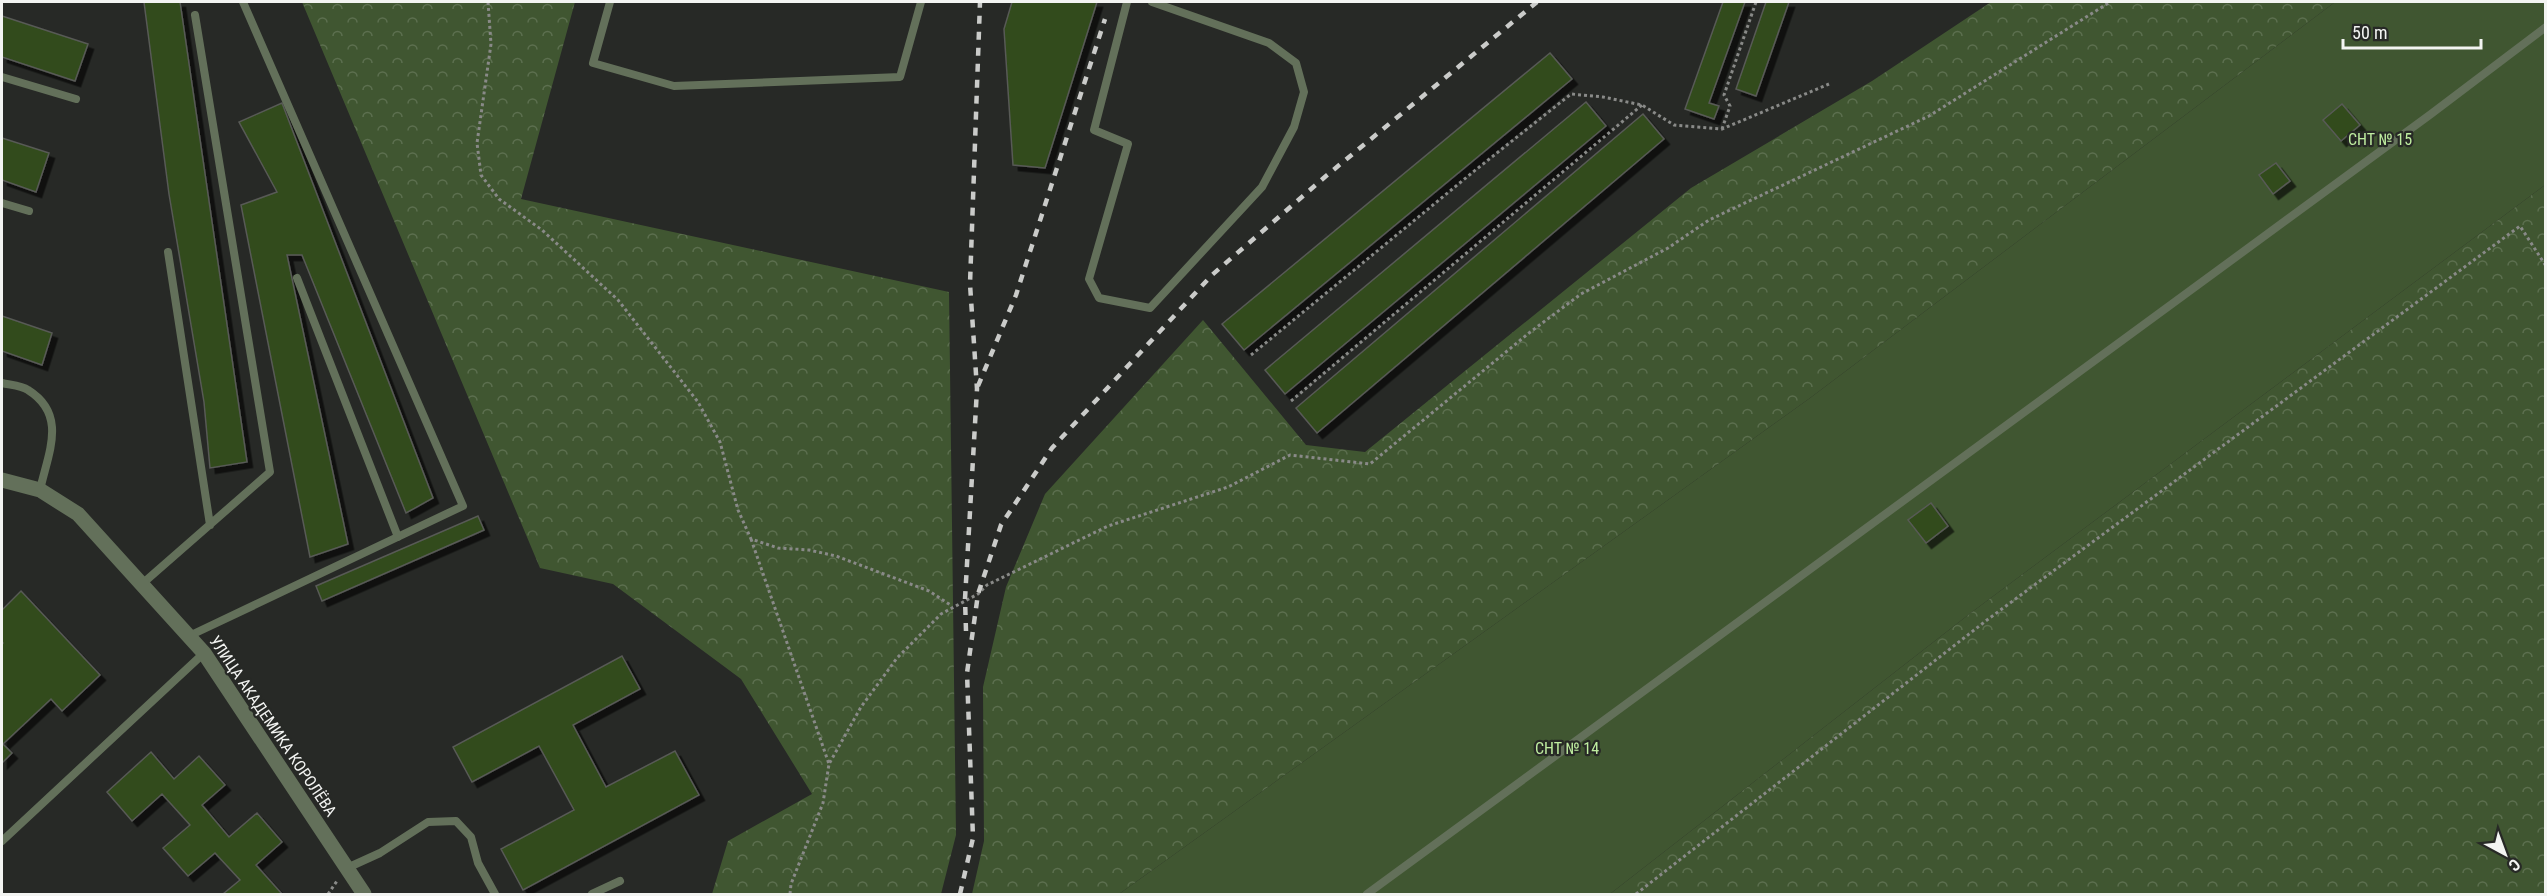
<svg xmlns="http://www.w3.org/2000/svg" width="2547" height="896" viewBox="0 0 2547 896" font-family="'Roboto Condensed',sans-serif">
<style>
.green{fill:#405631}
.forest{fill:url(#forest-crowns)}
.building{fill:#304c1a;stroke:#585a56;stroke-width:1.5;filter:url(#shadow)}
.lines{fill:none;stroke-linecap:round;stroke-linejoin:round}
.path{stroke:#898a88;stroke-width:3;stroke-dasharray:3 3;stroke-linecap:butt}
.lane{stroke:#63705a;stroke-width:8}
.street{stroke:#63705a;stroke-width:15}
.rail{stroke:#cacbc9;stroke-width:4.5;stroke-dasharray:8 8;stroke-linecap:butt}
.labels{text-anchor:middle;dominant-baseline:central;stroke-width:4.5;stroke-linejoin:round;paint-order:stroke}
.park-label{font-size:16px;fill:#bfeda0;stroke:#272926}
.street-label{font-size:16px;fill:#f3f4f2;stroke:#272926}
</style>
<defs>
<pattern id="forest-crowns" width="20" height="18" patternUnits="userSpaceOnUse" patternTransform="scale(1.5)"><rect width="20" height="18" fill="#405631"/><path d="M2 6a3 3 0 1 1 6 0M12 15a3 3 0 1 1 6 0" fill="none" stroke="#5c6f4f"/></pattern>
<filter id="shadow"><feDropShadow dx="5.5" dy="5.5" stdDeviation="0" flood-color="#0009"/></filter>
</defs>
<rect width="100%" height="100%" fill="#272926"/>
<path class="green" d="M2335,2H2545V185L1972,612L1610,894H1119L1810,398Z"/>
<path class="forest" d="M302,2H575L521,199L949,292L956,835L941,894H712L728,841L812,794L741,679L613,584L540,568Z
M1991,2H2335L1810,398L1119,894H972L984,841L983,687L1006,587L1045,494L1203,320L1306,445L1365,452L1691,188L1872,81Z
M2545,185V894H1610L1972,612Z"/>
<path class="building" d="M144,2H180L247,462L210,468L204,402L169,194Z
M1012,2H1097L1045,168L1013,165L1004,29Z
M1723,2H1745L1709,103L1719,106L1714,119L1685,109Z
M1766,2H1789L1756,96L1736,89Z
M2,16L88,44L75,81L2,57Z
M1550,53L1572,79L1244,350L1222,324Z
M1586,102L1606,126L1285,394L1265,370Z
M282,103L433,498L406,513L302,255H287L348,544L310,557L241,205L277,192L239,122Z
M2342,104L2360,125L2341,141L2323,120Z
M1643,114L1664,139L1317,433L1296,408Z
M2,138L49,153L36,192L2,180Z
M2276,163L2290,181L2273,194L2259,175Z
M2,316L52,333L42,365L2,351Z
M1931,503L1948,526L1926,543L1908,520Z
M478,516L484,530L322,601L316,586Z
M21,591L100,675L62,711L51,699L3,744L12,753L2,763V645L3,643L2,641V610Z
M622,656L640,689L573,725L606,787L675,751L699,795L523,890L501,849L574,810L539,746L472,782L453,747Z
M151,752L174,779L199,756L225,785L202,805L229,837L257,813L282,842L256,865L282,894H223L240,880L215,853L188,876L163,848L190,825L162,794L132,821L107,792Z"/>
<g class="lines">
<path class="path" d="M488,2L491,44L477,143L481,175L499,199L542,230L618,300L698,402L720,442L738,510L751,539L778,548L809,550L836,556L929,591L952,606
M1722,129L1730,106L1724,95L1756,2
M1251,355L1473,172L1571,94L1603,97L1642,105L1674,125L1722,129L1829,84
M1291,401L1642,105
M751,539L829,764
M328,894L337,881
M790,894L791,884L823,803L829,764L861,707L897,658L941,614L978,594L987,585L1108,526L1228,487L1290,455L1370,464L1529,333L1581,294L1668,248L1709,220L1929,116L2110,2
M1636,894L1987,620L2520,226L2546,266"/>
<path class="lane" d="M610,2L593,63L674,86L900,77L921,2
M1127,2L1094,130L1128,144L1089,279L1099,298L1150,308L1262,187L1294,127L1304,92L1296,63L1269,43L1152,2
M2,77L76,99
M2,203L29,211
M168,252L210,525
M297,278L398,537
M2,383C10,385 21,385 28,390C68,415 48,453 40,490
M142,584L270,472L195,15
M189,636L463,506L243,2
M2,841L204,653
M347,868L380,853L428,822L456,821L471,837L478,863L495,894
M592,894L620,881
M1367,894L2431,114L2546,27"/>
<path class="street" d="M2,480L40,490L78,514L204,653L364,894"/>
<path class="rail" d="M978,386L1016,295L1105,19
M966,631L965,599L977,389L970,284L980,2
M960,894L973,838L967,673L978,594L1001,525L1052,448L1212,275L1326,176L1537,2"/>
</g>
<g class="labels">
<g class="park-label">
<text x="2380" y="139">СНТ № 15</text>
<text x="1567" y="748">СНТ № 14</text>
</g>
<g class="street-label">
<text transform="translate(273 726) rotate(56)">УЛИЦА АКАДЕМИКА КОРОЛЁВА</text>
</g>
</g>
<rect width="2547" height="896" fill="none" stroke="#f3f4f2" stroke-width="6"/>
<g transform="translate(2505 854) rotate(139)" stroke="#272926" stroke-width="4.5" paint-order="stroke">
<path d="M0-4.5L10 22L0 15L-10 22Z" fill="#f3f4f2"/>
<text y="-9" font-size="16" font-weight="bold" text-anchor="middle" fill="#f3f4f2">С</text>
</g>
<path d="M2343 39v9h138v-9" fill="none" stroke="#f3f4f2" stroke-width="3"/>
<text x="2352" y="39" font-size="18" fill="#f3f4f2" stroke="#272926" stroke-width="4.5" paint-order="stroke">50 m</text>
</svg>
